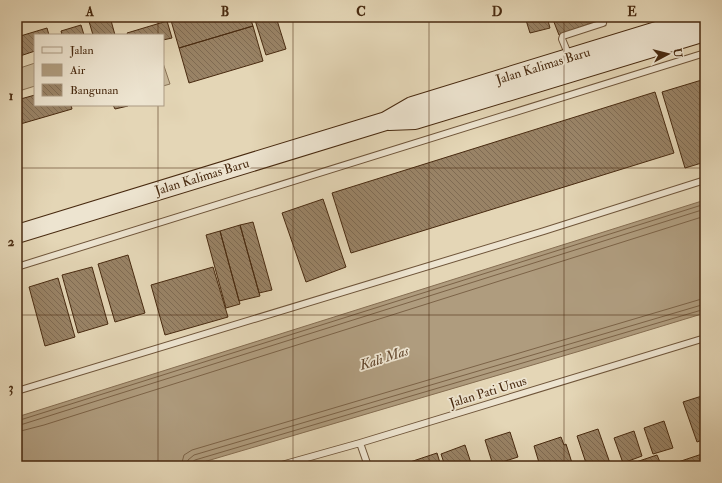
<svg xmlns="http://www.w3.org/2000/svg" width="722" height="483" viewBox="0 0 722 483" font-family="'IM FELL Double Pica',serif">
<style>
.green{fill:#c9b99a;stroke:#887255}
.water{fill:#af9c7e;stroke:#866e52}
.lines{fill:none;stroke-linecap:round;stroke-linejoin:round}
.shore{stroke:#7c6347;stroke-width:1}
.building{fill:url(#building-back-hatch);stroke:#482a10}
.lane-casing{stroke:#6f553a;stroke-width:8}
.secondary-casing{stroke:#482a10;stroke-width:20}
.lane{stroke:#ede4d0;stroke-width:6}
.secondary{stroke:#ede4d0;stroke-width:18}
.grid{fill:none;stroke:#482a10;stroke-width:1;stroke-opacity:0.55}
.labels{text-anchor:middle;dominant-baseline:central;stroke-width:3.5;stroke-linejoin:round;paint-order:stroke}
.street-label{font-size:13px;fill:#482a10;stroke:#ede4d0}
.water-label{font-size:14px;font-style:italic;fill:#62462c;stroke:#ede4d0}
.neatline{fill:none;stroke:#482a10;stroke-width:1.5}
.grid-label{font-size:13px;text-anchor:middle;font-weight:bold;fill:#482a10}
</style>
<defs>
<pattern id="building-back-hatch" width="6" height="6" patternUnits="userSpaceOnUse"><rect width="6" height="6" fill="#998366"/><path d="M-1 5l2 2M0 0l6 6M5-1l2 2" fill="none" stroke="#7f6b53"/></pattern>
</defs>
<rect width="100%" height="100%" fill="#e4d6b6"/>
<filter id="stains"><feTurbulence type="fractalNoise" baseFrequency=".005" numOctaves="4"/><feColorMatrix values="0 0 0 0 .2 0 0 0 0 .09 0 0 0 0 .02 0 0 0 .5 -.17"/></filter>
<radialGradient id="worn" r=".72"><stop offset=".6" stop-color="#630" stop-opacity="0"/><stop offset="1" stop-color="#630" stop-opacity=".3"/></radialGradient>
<path class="green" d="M35,63V86L19,91L17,84V69Z
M163,63L170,84L163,86Z"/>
<path class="water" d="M705,200V313L580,351L190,466H17V417Z"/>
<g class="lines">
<path class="shore" d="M17,421L705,204
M17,426L705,209
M17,432L44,425L705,216
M181,466L184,455L192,450L705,298
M187,466L188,460L194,455L705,304
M192,466V462L195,460L705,309"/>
</g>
<path class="building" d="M91,17H110L115,35H93L88,18Z
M170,17H250L253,26L179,48Z
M254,17H276L286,49L266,55Z
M525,17H547L550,28L530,33Z
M552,17H599L600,20L559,35Z
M167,21L172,38L163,40V35H128L127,33Z
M81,25L84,35H62L61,31Z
M253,26L263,61L189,83L179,48Z
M47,28L49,35H35V51L17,57V37Z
M705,79V162L685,168L662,92Z
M655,92L674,153L351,253L332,193Z
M35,95V105H71L72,109L17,125V100Z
M113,105H127L128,106L115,109Z
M323,199L346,267L306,282L282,213Z
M253,222L272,290L259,293L240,225Z
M240,225L260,296L239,301L220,231Z
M220,231L240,304L226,308L206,235Z
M128,255L145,313L115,322L98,264Z
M92,267L108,324L78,333L62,275Z
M213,267L228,317L165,335L151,285Z
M58,278L75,337L45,346L29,287Z
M705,395V439L697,442L683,402Z
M664,421L673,448L653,454L644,428Z
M598,429L611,466H587L577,436Z
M634,431L642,456L623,463L614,438Z
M510,432L518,457L493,465L485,440Z
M561,437L564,445L566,444L573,466H540L534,446Z
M465,445L471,463L464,466H445L441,454Z
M437,453L441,466H398Z
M705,453V466H666Z
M657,455L660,462L649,466H631L630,464Z"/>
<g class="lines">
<defs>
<path id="lane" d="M569,56L562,39L563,36L603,23
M17,267L705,53
M17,391L544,231L705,180
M360,443L368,466
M278,466L360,443L705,338"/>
<path id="secondary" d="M389,121L415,120L705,32
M17,234L386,121L412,106L702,17"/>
</defs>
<use href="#lane" class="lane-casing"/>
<use href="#secondary" class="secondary-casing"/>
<use href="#lane" class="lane"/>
<use href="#secondary" class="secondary"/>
</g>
<path class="grid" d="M158,17V35M293,17V466M429,17V466M564,17V466M158,105V466M17,168H705M17,315H705"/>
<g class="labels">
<g class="street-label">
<text transform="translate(543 66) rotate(-17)">Jalan Kalimas Baru</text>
<text transform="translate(202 177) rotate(-17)">Jalan Kalimas Baru</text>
<text transform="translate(488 392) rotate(-17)">Jalan Pati Unus</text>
</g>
<g class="water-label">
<text transform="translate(384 358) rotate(-18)">Kali Mas</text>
</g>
</g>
<rect width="722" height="483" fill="none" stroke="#e4d6b6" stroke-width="44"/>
<rect x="34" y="34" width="130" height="72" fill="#ede4d0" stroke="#ab9a83"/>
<rect x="42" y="47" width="20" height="6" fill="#ede4d0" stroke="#ab9a83"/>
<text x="70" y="54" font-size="12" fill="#482a10">Jalan</text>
<rect x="42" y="64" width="20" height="12" fill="#af9c7e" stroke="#ab9a83"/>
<text x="70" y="74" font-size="12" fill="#482a10">Air</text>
<rect x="42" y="84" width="20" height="12" fill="url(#building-back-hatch)" stroke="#ab9a83"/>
<text x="70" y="94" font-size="12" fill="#482a10">Bangunan</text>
<g transform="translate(668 54) rotate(83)" stroke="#ede4d0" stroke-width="3" paint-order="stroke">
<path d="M0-3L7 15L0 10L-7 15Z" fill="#482a10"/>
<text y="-6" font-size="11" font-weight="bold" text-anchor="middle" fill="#482a10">U</text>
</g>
<rect x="22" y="22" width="678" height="439" class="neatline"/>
<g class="grid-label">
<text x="90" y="16">A</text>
<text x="225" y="16">B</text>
<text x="361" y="16">C</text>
<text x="497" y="16">D</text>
<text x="632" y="16">E</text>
<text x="11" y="100">1</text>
<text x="11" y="246">2</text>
<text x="11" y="392">3</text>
</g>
<rect width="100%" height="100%" filter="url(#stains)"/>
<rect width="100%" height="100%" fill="url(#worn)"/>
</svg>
